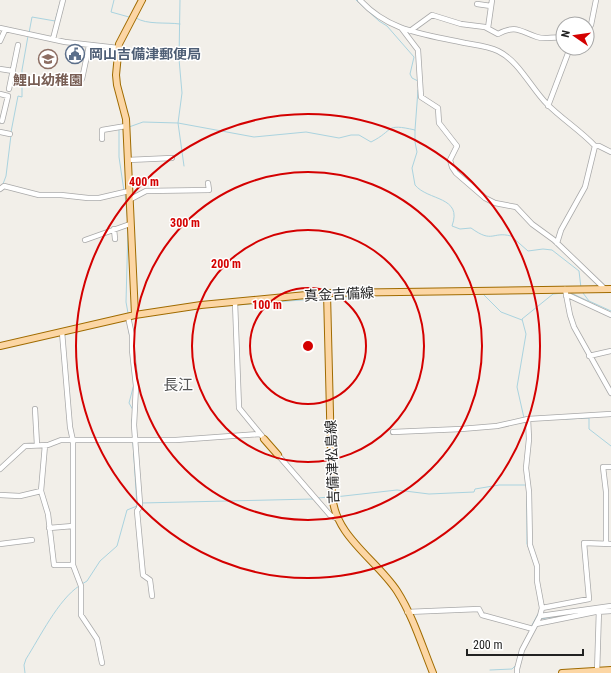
<svg xmlns="http://www.w3.org/2000/svg" width="611" height="673" viewBox="0 0 611 673" font-family="'Roboto Condensed','Noto Sans JP',sans-serif">
<style>
.lines{fill:none;stroke-linecap:round;stroke-linejoin:round}
.stream{stroke:#aad3df;stroke-width:1}
.minor-casing{stroke:#a9a9a9;stroke-width:6}
.major-casing{stroke:#a06b00;stroke-width:8}
.minor{stroke:#fff;stroke-width:4.5}
.major{stroke:#fcd6a4;stroke-width:6}
.ring{fill:none;stroke:#d40000;stroke-width:2}
.labels{text-anchor:middle;dominant-baseline:central;stroke-width:3;stroke-linejoin:round;paint-order:stroke}
.service-label{font-size:14px;font-weight:bold;fill:#4e5e75;stroke:#fff;text-anchor:start}
.education-label{font-size:14px;font-weight:bold;fill:#785e54;stroke:#fff}
.street-label{font-size:14px;fill:#222;stroke:#fff}
.neighbourhood-label{font-size:15px;fill:#555;stroke:#fff}
.centre{fill:#d40000;stroke:#fff;stroke-width:2}
.ring-label{font-size:12px;text-anchor:middle;font-weight:bold;fill:#d40000;stroke:#fff;stroke-width:3;stroke-linejoin:round;paint-order:stroke}
</style>
<rect width="100%" height="100%" fill="#f2efe9"/>
<g class="lines">
<path class="stream" d="M114,0L111,12L129,17
M180,0L179,59L182,93L178,123L184,166
M356,0L379,21L387,26L414,57L410,74L412,78L418,81
M136,18C147,25 166,22 180,24
M29,33L32,17L55,21L60,4
M129,127L143,122L178,123L254,137L306,132L339,138L351,135H359L371,142C395,130 384,123 415,130V142L417,152L412,168L415,185C428,201 463,196 452,226L460,229L471,228C493,244 492,231 511,236L528,251L543,249L552,250L579,271L581,288
M119,129V157L124,191
M415,130L418,90
M11,132L18,96L22,97V70L28,36
M3,184L6,176L11,135
M125,194L128,223
M128,228L126,302L128,313
M567,293H571L588,301
M583,293L589,301L611,311
M338,297L363,298L375,295L483,294L501,312L522,320
M238,305L314,299
M207,307L233,305
M129,332L130,337
M130,342L134,384L129,403L133,410
M524,418L517,387L526,334L522,319L553,294L564,293
M132,419L133,437
M566,419L589,418V429L611,446
M527,496V544L530,551
M335,497L397,490L429,494L474,492L475,489L499,485H526
M318,498L329,497
M142,503L313,499
M82,584L87,581L100,561L117,546L127,510L137,506L133,443
M606,609H611
M541,619L575,613
M531,627L538,614
M490,670L512,669L516,665
M25,673L24,665L26,659C40,637 58,600 79,586"/>
<defs>
<path id="minor" d="M360,0C389,32 425,34 465,43C476,45 488,46 498,51C519,61 531,88 547,104C562,119 581,131 595,146H599L611,152
M477,4L491,6
M0,28L65,42L118,48
M488,28L492,0
M587,28L591,25L596,0
M402,29L418,50L421,97L438,108L439,123L457,146L450,160L452,167L456,173L485,198L495,203L516,207L532,224L554,240L605,289
M410,31L432,15L461,24L485,27L498,34C516,24 521,32 537,37C546,40 554,36 563,38
M53,39L63,0
M0,41L5,30
M0,69L13,71
M82,79L89,46
M9,89L18,45
M0,94L8,96L2,121
M548,106L570,48
M0,132L10,134
M102,139V130L126,126
M128,160L172,158
M0,189L4,186L39,195H61L88,198H99L129,191
M129,200L146,191L209,190L208,183
M114,229L115,239
M85,240L130,224
M557,243L561,230L585,187L595,146
M565,289L570,315L574,327L611,393
M566,296H570L611,315
M235,302L239,408L262,436
M128,317L132,335V350L136,386L134,425L140,504L139,508L137,511L143,575L150,580L152,596
M589,356L611,351
M35,409L37,445
M393,432L461,429L497,426L528,419L611,414
M45,445L41,491L48,514L54,565H73L81,586V615L97,639L102,663
M278,455L330,515L336,518
M0,469L25,446L48,445L61,440H176L260,434
M0,495L20,496L41,491
M73,526V565
M49,528L73,526V441L70,427L62,332
M0,544L32,540
M606,544V492L603,467H611
M542,608L589,599L584,543L611,544
M407,612L479,609L482,615L533,629
M540,616L611,606
M536,624L595,612L611,611
M517,673V669L522,650L540,616L542,608L537,581V566L530,545L529,492L526,468L529,439L528,419
M597,673L599,609"/>
<path id="major" d="M327,293L332,494C334,536 376,559 397,591C413,616 422,646 433,673
M135,315L126,119L117,85L116,75L119,44L142,0
M0,346L135,315L201,305L327,293L611,289
M264,439L278,455
M562,673L611,670"/>
</defs>
<use href="#minor" class="minor-casing"/>
<use href="#major" class="major-casing"/>
<use href="#minor" class="minor"/>
<use href="#major" class="major"/>
</g>
<g class="ring">
<circle cx="308" cy="346" r="58"/>
<circle cx="308" cy="346" r="116"/>
<circle cx="308" cy="346" r="174"/>
<circle cx="308" cy="346" r="232"/>
</g>
<defs>
<symbol id="civic-ring" viewBox="-11 -11 22 22"><circle r="9.5" fill="#fff" stroke="#5c6f8a" stroke-width="1.5"/><path d="M-.6-6.5H3V-4.5H.6V-3L4-1V1h2V6H-6V1h2V-1L-.6-3ZM-1.2 2.5V6h2.4V2.5Z" fill="#5c6f8a"/></symbol>
<symbol id="school-ring" viewBox="-11 -11 22 22"><circle r="9.5" fill="#fff" stroke="#8d6e63" stroke-width="1.5"/><path d="M0-5L7-2L0 1L-7-2ZM-4 1L0 2.5L4 1V4Q0 6-4 4Z" fill="#8d6e63"/></symbol>
</defs>
<g fill-rule="evenodd">
<use href="#civic-ring" x="64" y="43" width="22" height="22"/>
<use href="#school-ring" x="37" y="48" width="22" height="22"/>
</g>
<g class="labels">
<g class="service-label">
<text x="89" y="54">岡山吉備津郵便局</text>
</g>
<g class="education-label">
<text x="48" y="80">鯉山幼稚園</text>
</g>
<g class="street-label">
<text transform="translate(339 294) rotate(-3)">真金吉備線</text>
<text transform="translate(332 462) rotate(-92)">吉備津松島線</text>
</g>
<g class="neighbourhood-label">
<text x="178" y="385">長江</text>
</g>
</g>
<circle cx="308" cy="346" r="6" class="centre"/>
<g class="ring-label">
<text x="144" y="186">400 m</text>
<text x="185" y="227">300 m</text>
<text x="226" y="268">200 m</text>
<text x="267" y="309">100 m</text>
</g>
<g transform="translate(575 36) rotate(283)"><circle r="19" fill="#ffffff" stroke="#a7a7a7"/>
<path d="M0-3L7 15L0 10L-7 15Z" fill="#d40000"/>
<text y="-6" font-size="11" font-weight="bold" text-anchor="middle" fill="#222222">N</text>
</g>
<path d="M467 649v6h116v-6" fill="none" stroke="#222222" stroke-width="2"/>
<text x="473" y="649" font-size="12" fill="#222222" stroke="#ffffff" stroke-width="3" paint-order="stroke">200 m</text>
</svg>
